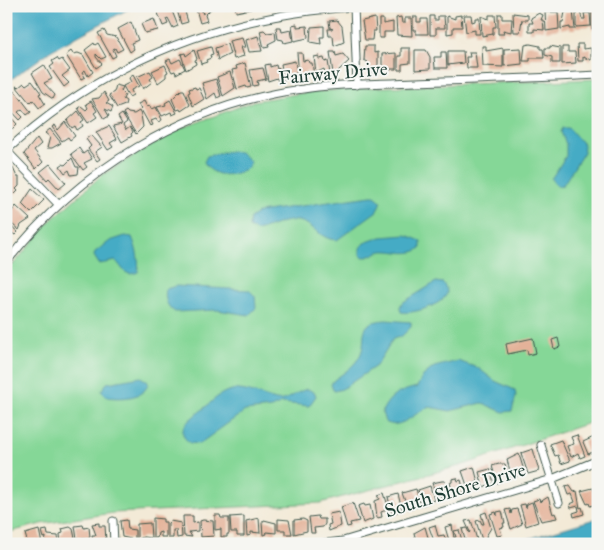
<svg xmlns="http://www.w3.org/2000/svg" width="604" height="550" viewBox="0 0 604 550" font-family="'IM FELL Great Primer',serif">
<style>
.green{fill:#85d797;stroke:#528a66}
.water{fill:#45abc5;stroke:#32747c}
.building{fill:#e4b299}
.lines{fill:none;stroke-linecap:round;stroke-linejoin:round}
.minor-casing{stroke:#3f574c;stroke-width:9}
.minor{stroke:#fff;stroke-width:7}
.labels{text-anchor:middle;dominant-baseline:central;stroke-width:4;stroke-linejoin:round;paint-order:stroke}
.street-label{font-size:19px;fill:#1f3d34;stroke:#f6f6f2}
</style>
<rect width="100%" height="100%" fill="#f6f6f2"/>
<filter id="ink" filterUnits="userSpaceOnUse"><feTurbulence type="fractalNoise" baseFrequency=".02" numOctaves="2"/><feDisplacementMap in="SourceGraphic" scale="10" xChannelSelector="R" yChannelSelector="G"/><feConvolveMatrix kernelMatrix="1 2 1 2 8 2 1 2 1" color-interpolation-filters="sRGB"/></filter>
<filter id="wash" filterUnits="userSpaceOnUse"><feTurbulence type="fractalNoise" baseFrequency=".0096" numOctaves="4" result="noise"/><feDisplacementMap in="SourceGraphic" scale="20" xChannelSelector="R" yChannelSelector="G"/><feGaussianBlur stdDeviation="1.12" result="paint"/><feColorMatrix in="noise" values="0 0 0 0 0 0 0 0 0 0 0 0 0 0 0 0 0 1.4 0 .05"/><feComposite in="paint" operator="in"/></filter>
<g filter="url(#wash)">
<rect width="100%" height="100%" fill="#f3ead7"/>
<path class="green" d="M598,79V420L463,465L320,503L113,513L41,524L6,533V273L50,221L102,175L177,130L254,101L303,93L360,88Z"/>
<path class="water" d="M6,6H134L52,50L6,83Z
M563,128H569L583,144L584,152L563,185L557,186L551,179L566,156V144L561,132Z
M230,151L240,152L250,161L249,167C235,177 213,179 204,162L207,156Z
M371,196H375L381,201L377,211L337,240C320,240 313,223 298,221C282,219 271,228 256,231L249,227L250,218L259,212Z
M406,235L421,241V248C409,257 396,250 382,251C374,252 368,261 360,255V248L364,243L381,237Z
M125,236L132,237C136,246 140,262 138,272C125,278 123,268 116,261L99,264L94,256L95,252L110,241Z
M436,282L443,283C444,284 447,290 447,291C448,304 411,315 401,312L400,307L402,303Z
M176,286L249,290L255,296L256,308L249,315L217,310L175,312C167,307 164,299 166,289Z
M386,320L411,322V327L402,336L393,339L376,366L342,389L334,391L331,384L334,380C341,375 353,367 358,359C371,340 352,322 386,320Z
M458,361L478,368L495,381L515,390L516,396L512,411L503,412L482,403L450,411L429,407C415,412 401,431 385,422L382,412C389,395 401,391 417,387L423,376L434,367Z
M141,377L148,382C147,399 119,399 107,397L101,391L107,383Z
M308,389L315,393L316,396L309,406L282,403L271,408L245,411L199,444L190,443C172,430 192,418 203,409C212,402 220,392 232,390C244,388 264,397 276,400C286,403 298,390 308,389Z
M598,518V544H511Z"/>
<g id="blocks">
<path class="building" d="M160,6H170L178,26L173,28L168,18L166,19L168,24L163,26L156,8Z
M176,6H190L192,11L185,12L188,22L181,24Z
M195,6H200L203,14L202,6H210L211,9L205,15L207,21L200,23Z
M235,6H250L251,9L236,12Z
M592,10H598V29H592Z
M573,11L575,29H570V27L561,29V22H563L565,12Z
M580,11L582,19H585L584,13H590L591,26L576,27V12Z
M545,12H558L559,29L546,31Z
M513,13L528,15V20H522L520,32H514Z
M539,13L543,15L541,20H543L544,30L534,29V32H529V23H533L531,18Z
M498,14H502V19H512L511,32L503,30L504,34H498Z
M461,15L462,27H453V33L447,34V16L455,19V16Z
M464,15H471L472,22L475,21V18H479L480,34H475V30L466,32Z
M489,15H495L496,27H493V34L482,36L481,16L489,19Z
M430,16H434V20H438V16H444L445,28H436V35H430Z
M401,17L402,23H405V18H411L412,36L397,35L396,18Z
M413,17H417V22H421V19H427L428,34H416V30H413Z
M375,18L376,31H373L372,40H365L362,21Z
M154,19L158,30L145,33L141,24Z
M379,19H383V24L393,22V32H384V38H379Z
M337,20L342,26L344,42L334,46L333,36H329L328,29H333L330,28L329,21Z
M131,22L138,40L131,43L134,49L130,52L118,29Z
M297,24V27L307,26L308,38L294,41L292,25Z
M324,26V37H320L321,44L310,42L311,27Z
M276,27H281L282,32L291,30L293,41L284,43L283,40L278,39Z
M104,30L107,35L116,37L123,49L117,52L115,48L113,49L116,56L112,58L98,33Z
M264,30L267,33L275,32L276,40L268,44L269,47L264,48L260,31Z
M258,36L262,51L249,52L246,40Z
M242,38L245,47H241L244,56L234,59L229,41Z
M94,43L95,45L98,43L106,57L101,59L96,54V57L102,64L96,68L85,50Z
M227,44L230,54L218,60L215,48Z
M530,44L540,46V49H543L544,58H530V61H523L525,45Z
M577,44H583V49L591,48V60L583,57V61H578Z
M365,46H374V53L378,52V72H368V62L364,60Z
M482,46H486V51L503,48V67L483,66Z
M550,46L560,48V63H552V57L545,55V48H550Z
M211,47L213,54L210,55L211,58L206,60L207,62L201,64L197,51Z
M562,47H568V52H575L576,63L562,64Z
M401,48H410V63L402,64V70H398V56H401Z
M521,48L522,64L504,66V49Z
M194,50L197,59L195,60L196,64L186,70L181,54L185,53L186,56Z
M415,50H426L430,57V69L415,70Z
M71,51L73,54L78,53L83,55L93,72L88,76L85,70L82,72L85,77L81,79L66,55Z
M448,51H463L464,63L448,65Z
M330,52H335L336,56L343,54L349,61L339,70V73L333,74Z
M441,52H446L447,68H435L434,57H441Z
M469,52H475L477,68H467L466,57H470Z
M297,53H302L303,61L308,60L309,63H312L314,75L309,76L308,71L299,75Z
M396,53V69H390V71L382,70V54Z
M319,56V59L324,58L325,62L328,61L330,74H325L324,69L316,73L314,57Z
M57,58L59,61L62,59L70,70L62,76L69,83L64,87L50,67L54,64L52,61Z
M170,59L172,63L180,59L185,69L176,74L175,71L172,72L166,61Z
M295,61L297,73L288,76L289,79L284,80L281,64Z
M245,63L251,87L247,88L246,86L237,89L232,70L237,69L236,66Z
M270,64V67L276,65L277,69L280,68L282,80L278,81L277,78L268,81L265,65Z
M44,65L52,79L44,83L55,95L53,99L43,92L32,73Z
M165,65L168,72L166,73V77L158,83L152,71Z
M263,68L266,79L257,81L258,85L253,86L250,70Z
M150,71L153,77L150,79L152,82L143,89L137,77Z
M230,72L235,88L223,96L217,77Z
M133,75L139,86L131,90L133,95L129,97L123,86L131,82L129,78Z
M216,79L221,96L217,98L215,93L207,99L202,83Z
M32,81L41,93L39,94L45,104L39,108L33,100L30,103L16,86L19,87L24,83L26,85Z
M116,85L123,87L121,91L125,95L123,99L126,101L125,105L117,108L109,95L114,92Z
M195,87L196,89L199,88L204,99L193,106L188,93L190,92L189,89Z
M181,90H184L190,105L181,111L180,109L177,110L172,99Z
M15,91L31,112L27,115L22,109L18,112L23,117L20,120L9,108L12,106L10,102L13,98L10,95Z
M104,92L109,101L106,103L113,107L111,112L105,109L109,116L104,119L92,99L99,98Z
M170,100L177,113L172,115L171,112L162,116L157,107L166,105L165,103Z
M91,101L97,111L94,113L97,117L88,123L78,108L81,106L86,110L88,108L86,104Z
M144,101L147,107L150,106L151,109L156,107L162,120L158,122L156,119L151,121L153,125L150,126L138,104Z
M78,111L84,120L81,122L83,126L77,130L75,126L72,128L67,121Z
M126,111L128,113L134,114L139,111L141,115L143,127L136,134L123,113Z
M6,112L17,124L12,129L8,124L6,125Z
M122,114L127,122L123,125L126,130L130,127L133,132L131,134L132,136L122,142L113,126L122,124L118,117Z
M65,122L75,136L70,140L68,137L62,141L52,127L55,125L58,130Z
M109,126L117,139L110,143L113,147L108,150L96,132Z
M50,129L61,143L52,148H47L50,137L45,133Z
M91,135L102,147L95,152L100,159L97,161L88,149L91,146L86,139Z
M37,138L41,144L34,150L43,162L36,169L24,154Z
M79,148L83,154L87,151L92,159L84,163L87,167L83,170L71,154Z
M72,158L76,167H79L78,174L71,175L69,170L65,173L60,166L63,164L65,165Z
M50,164L66,183L59,189L49,178L47,180L40,172Z
M6,166H12L17,177H19V186L16,189L18,191L15,194L6,186Z
M32,189L44,200L31,213L22,204Z
M16,206L30,219L21,225L19,230L6,219Z
M6,222L18,232L15,235L12,233L6,242Z
M533,338L536,353L528,355L527,350L508,354L506,344Z
M558,338L560,347L554,349L552,340Z
M577,435L585,456L580,458L578,453L571,457L567,446L574,444L571,437Z
M596,436L598,450L588,454L583,442Z
M561,440L570,461L561,464L558,455L555,456L550,444Z
M533,449L539,471L528,474L521,453Z
M519,454L524,471L515,472L517,477L512,478L507,460Z
M499,464H505L508,474L499,477L501,482L497,483L492,466Z
M474,467L478,482L475,483L476,489L469,491L462,471Z
M490,469L494,483L483,487L479,472Z
M457,478L458,481L461,480L464,491L454,497L450,483L452,482V479Z
M442,481H445L448,491L440,494L442,499L438,501L432,483Z
M430,486L434,500L423,505L418,490Z
M570,486L574,492L577,491L580,508L582,507L584,514L574,517L573,513L579,511L578,506L571,508L570,504L575,502L572,494L568,495L565,487Z
M593,488L598,499L595,500L597,504L590,506L589,503L587,504L581,491Z
M416,489L421,506L408,509L402,493Z
M384,493L389,509L381,512L382,517L377,518L375,501L380,499L378,495Z
M398,494L402,510L392,514L388,497Z
M548,497L553,514L555,513L557,518L541,521L533,501L539,499L540,502Z
M532,502L538,522L526,526L520,505L525,504L526,508L527,504Z
M353,503L359,521L350,523L351,526L347,527L341,507Z
M364,504L365,506L370,505L373,519L363,523L358,506Z
M510,509L511,514L512,510L517,509L522,524L511,529L505,510Z
M502,511L505,523H503L504,527L500,528L502,535L497,536L490,514L496,512L497,516V512Z
M339,512L341,526L329,531L328,525L331,524L329,514Z
M486,512L491,528L486,536L487,539L482,540L476,521L480,520L482,524H484L481,514Z
M215,515H220L221,518H229V534H227V537H221V529L215,530Z
M183,516H193V523L198,522V531L189,532L192,537L184,536Z
M244,516V536H237V532H231L230,517Z
M318,516L319,519H325V524L323,527L314,528L315,533H311L309,517Z
M153,518L163,519V522H166V537H161V532L158,533L157,538H153Z
M259,518L260,533L251,532V535L247,536L246,521Z
M278,519L289,520L292,534H285V530H278Z
M303,519L307,521V531L294,534V520Z
M127,520L128,529L135,530V540L122,537L120,521Z
M203,520L213,521L214,536L201,537L200,521Z
M264,520L276,523V533L266,532L267,534L263,535L262,523Z
M471,520L478,543L475,544L472,542L466,543L462,529L467,528L469,533L470,532L465,521Z
M170,521L181,523L182,537L177,538L176,530H173V538H168V523Z
M99,523V526H105L106,541L93,542L92,535H96L92,524Z
M150,523L151,538L143,537L137,540V524Z
M83,525L84,528L89,527L90,537L77,539L75,526Z
M435,525L438,536L444,535L447,544H435L429,527Z
M452,525L454,538L456,537L454,531L459,530L463,544H450L445,527Z
M70,527L73,529L76,543L61,544L60,534L63,533L62,529Z
M425,527L430,544H417L414,533Z
M39,530L42,544H28L25,534Z
M47,530L48,535L58,536L59,544H45L46,537L44,538L42,531Z"/>
</g>
</g>
<g filter="url(#ink)">
<use href="#blocks" fill-opacity="0" stroke="#3f574c" stroke-width="1"/>
<g class="lines">
<defs>
<path id="minor" d="M354,6L357,85
M6,150L59,205
M6,151C110,56 236,10 376,6
M6,263C76,171 187,104 303,89C340,83 378,84 416,82C477,80 537,78 598,75
M541,445L559,503
M113,521L114,544
M319,544L343,541L552,479L598,460"/>
</defs>
<use href="#minor" class="minor-casing"/>
<use href="#minor" class="minor"/>
</g>
</g>
<g class="labels">
<g class="street-label">
<text transform="translate(333 73) rotate(-5)">Fairway Drive</text>
<text transform="translate(455 490) rotate(-17)">South Shore Drive</text>
</g>
</g>
<rect width="604" height="550" fill="none" stroke="#f6f6f2" stroke-width="25"/>
</svg>
